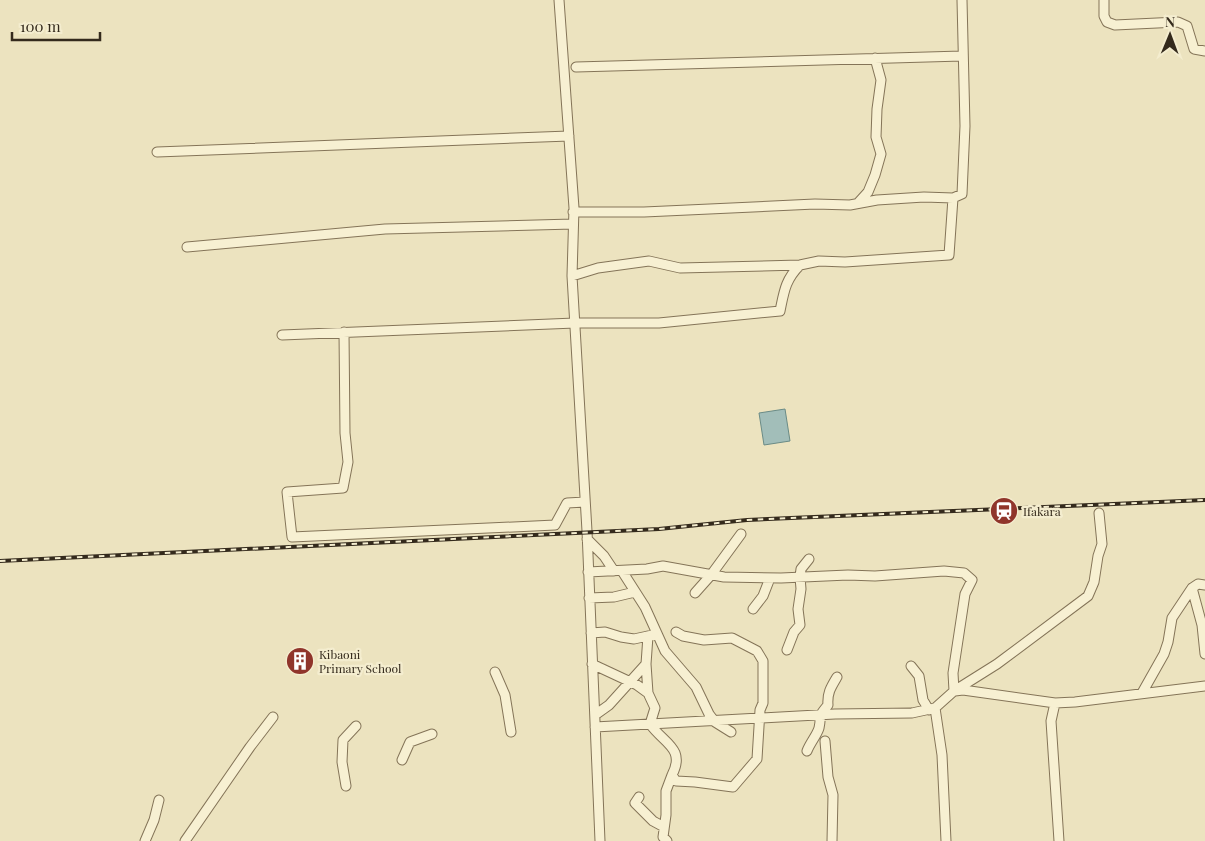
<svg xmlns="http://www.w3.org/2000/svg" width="1205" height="841" viewBox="0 0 1205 841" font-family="'Playfair Display',serif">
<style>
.water{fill:#a2beb9;stroke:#6a8b86}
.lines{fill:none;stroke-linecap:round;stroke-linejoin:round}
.minor-casing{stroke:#847458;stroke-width:11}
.minor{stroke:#f7f0d2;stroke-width:9}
.rail-casing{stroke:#342a1c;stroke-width:4}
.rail{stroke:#f4edcf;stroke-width:2;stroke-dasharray:5.5;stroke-linecap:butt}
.labels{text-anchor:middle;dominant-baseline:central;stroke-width:4.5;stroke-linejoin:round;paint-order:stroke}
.poi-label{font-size:12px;fill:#342a1c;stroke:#f4edcf;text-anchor:start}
</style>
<rect width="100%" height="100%" fill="#ece3bf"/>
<path class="water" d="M785,409L790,441L764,445L759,413Z"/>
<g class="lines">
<defs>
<path id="minor" d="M559,0L574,208L572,276L587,531L600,841
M1104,0V16L1107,22L1115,25L1178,22L1187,26L1194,49L1205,51
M576,67L962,56
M157,152L569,136
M858,203L868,192L875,175L881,154L876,137L877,109L881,80L875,58
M573,212H644L815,204L850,205L877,200L924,197L953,198
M187,247L385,229L573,224
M572,276L598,268L649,261L680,268L800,265L819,261L845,262L949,255L953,198L962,194L965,126L962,0
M344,332L345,433L348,462L343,488L287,492L292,537L555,525L567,503L585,502
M282,335L575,323H659L780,311C784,292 785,280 800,265
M587,539L604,556L614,571
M622,571L645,607L665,651L696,687L709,714L715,722L731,732
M588,572L647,569L663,566L724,577L781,578L848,575L875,576L944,571L964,573L972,580L965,594L953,673L954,691
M1205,585L1198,584L1192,588L1202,625L1205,654
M695,593L711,575L741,534
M589,598L614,597L635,592
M753,609L763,596L770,578
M591,633L605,632L621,637L634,639L657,634
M787,650L794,632L800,625L798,609L801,589L800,577L801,569L809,559
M592,664L637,685L648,693L655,708L650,724C663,743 686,748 672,775L676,781L695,782L733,787L757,759L760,710L763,703V661L757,651L732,638L704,640L683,636L676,632
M911,666L919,676L923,700L929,710
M495,672L505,695L511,732
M955,691L963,690L1055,703L1075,702L1205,686
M648,693L646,664L648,636
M1142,693L1164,654L1168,642L1172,618L1192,588
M1055,703L1051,721L1059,841
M935,708L942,755L946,841
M595,715L609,705L646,664
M595,727L835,714L912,713L935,708L954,691L997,664L1088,596L1094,582L1098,556L1102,544L1099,513
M825,741L828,777L833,795L832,841
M807,751C810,743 817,735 819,728C822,714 817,718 828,705C827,693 831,687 837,677
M402,760L410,742L432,734
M346,786L342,762L343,740L356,726
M639,797L635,803L653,821L664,827
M145,841L154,820L159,800
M185,841L250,747L273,717
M667,841L663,837L666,815V791L672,775"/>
</defs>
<use href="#minor" class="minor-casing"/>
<use href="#minor" class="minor"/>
<defs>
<path id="rail" d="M0,561L659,529L747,520L1205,500"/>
</defs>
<use href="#rail" class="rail-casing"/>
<use href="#rail" class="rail"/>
</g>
<defs>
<symbol id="station-disc" viewBox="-11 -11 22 22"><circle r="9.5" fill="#90352b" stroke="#f4edcf"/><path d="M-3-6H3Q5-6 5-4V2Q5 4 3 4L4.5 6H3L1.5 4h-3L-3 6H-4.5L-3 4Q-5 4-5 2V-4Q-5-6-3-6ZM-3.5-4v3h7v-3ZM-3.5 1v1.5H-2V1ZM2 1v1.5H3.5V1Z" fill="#fff"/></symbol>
<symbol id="building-disc" viewBox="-11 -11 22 22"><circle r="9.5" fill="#90352b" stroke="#f4edcf"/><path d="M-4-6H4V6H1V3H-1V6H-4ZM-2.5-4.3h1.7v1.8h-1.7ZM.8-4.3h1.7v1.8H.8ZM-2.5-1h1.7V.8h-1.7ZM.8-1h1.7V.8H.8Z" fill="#fff"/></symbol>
</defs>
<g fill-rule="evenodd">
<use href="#station-disc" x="988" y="495" width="32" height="32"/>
<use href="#building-disc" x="284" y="645" width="32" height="32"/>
</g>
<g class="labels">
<g class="poi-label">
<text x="1023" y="511">Ifakara</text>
<text x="319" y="654">Kibaoni<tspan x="319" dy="14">Primary School</tspan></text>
</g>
</g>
<g transform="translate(1170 35) rotate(1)" stroke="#f4edcf" stroke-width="4" paint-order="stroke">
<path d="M0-4L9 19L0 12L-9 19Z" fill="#342a1c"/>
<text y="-8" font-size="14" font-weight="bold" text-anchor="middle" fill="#342a1c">N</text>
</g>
<path d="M12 32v8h88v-8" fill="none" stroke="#342a1c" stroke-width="2.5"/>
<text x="20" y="32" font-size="15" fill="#342a1c" stroke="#f4edcf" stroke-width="4" paint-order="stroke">100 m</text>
</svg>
